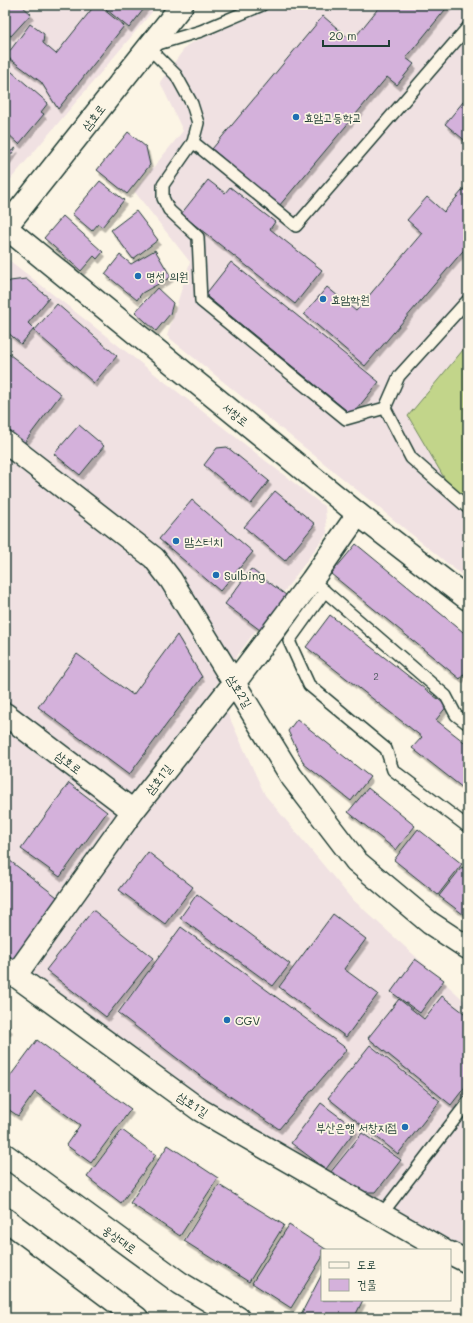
<svg xmlns="http://www.w3.org/2000/svg" width="473" height="1323" viewBox="0 0 473 1323" font-family="Mali,'Poor Story',sans-serif">
<style>
.built{fill:#f0e1e2}
.pitch{fill:#c2d58a;stroke:#70895f}
.building{fill:#d4b1db;stroke:#1f3d34;filter:url(#shadow)}
.lines{fill:none;stroke-linecap:round;stroke-linejoin:round}
.lane-casing{stroke:#1f3d34;stroke-width:14}
.street-casing{stroke:#1f3d34;stroke-width:25}
.secondary-casing{stroke:#1f3d34;stroke-width:25}
.lane{stroke:#fcf5e5;stroke-width:11}
.street{stroke:#fcf5e5;stroke-width:22}
.secondary{stroke:#fcf5e5;stroke-width:22}
.poi-dot{fill:#1f6fb2;stroke:#fcf5e5;stroke-width:1.5}
.labels{text-anchor:middle;dominant-baseline:central;stroke-width:3.5;stroke-linejoin:round;paint-order:stroke}
.number-label{font-size:10px;fill:#4c5a5e}
.street-label{font-size:12px;fill:#1f3d34;stroke:#fcf5e5}
.poi-label{font-size:12px;fill:#1f3d34;stroke:#fcf5e5;text-anchor:start}
</style>
<defs>
<filter id="shadow"><feDropShadow dx="2.5" dy="4.5" stdDeviation="0" flood-color="#0004"/></filter>
</defs>
<rect width="100%" height="100%" fill="#fcf5e5"/>
<filter id="ink" filterUnits="userSpaceOnUse"><feTurbulence type="fractalNoise" baseFrequency=".025" numOctaves="2"/><feDisplacementMap in="SourceGraphic" scale="8" xChannelSelector="R" yChannelSelector="G"/><feConvolveMatrix kernelMatrix="1 2 1 2 8 2 1 2 1" color-interpolation-filters="sRGB"/></filter>
<g filter="url(#ink)">
<path class="built" d="M5,5H152V12L5,186Z
M279,5H468V580L167,336L190,262L134,191L183,131L160,82L187,45Z
M5,257L325,507L327,533L215,686L265,795L350,897L468,1004V1250L439,1236L205,1101L5,956Z"/>
<path class="pitch" d="M468,344V500L446,481L408,416Z"/>
<path class="building" d="M5,5H21L31,14L11,36L5,31Z
M95,5H98L124,26L58,109L41,82L6,56L30,24L44,34L43,43L56,54Z
M101,5H147L129,28Z
M381,5H449L406,58L414,64L397,85L387,77L279,206L212,149L323,16L352,41Z
M5,66L48,103L41,112L44,114L19,144L5,131Z
M468,96V143L445,124Z
M128,132L146,147L150,165L127,194L97,170Z
M16,148L5,163V155Z
M208,180L225,193L230,187L275,222L270,229L322,270L295,304L181,214Z
M100,181L124,200L102,227L98,224L92,231L72,214Z
M468,184V245L365,366L304,314L327,287L356,311L422,233L407,220L427,197L444,212Z
M136,211L158,240L133,259L111,230Z
M63,216L103,252L97,259L94,256L81,271L44,238Z
M155,250L171,277L142,293L137,300L105,274L120,255L131,264Z
M231,262L379,382L352,415L205,295Z
M26,279L49,298L28,323L34,329L21,344L5,330V286L10,281Z
M157,288L173,303L170,314L156,331L135,312Z
M57,304L117,356L94,383L34,331Z
M5,351L61,394L24,443L5,428Z
M79,425L104,446L80,475L54,454Z
M227,447L269,481L251,504L204,465L217,448Z
M275,491L315,524L285,561L244,527Z
M192,500L253,552L220,591L159,539Z
M356,544L468,636V669L460,679L331,574Z
M251,569L290,598L264,633L225,604Z
M330,615L447,706L436,720L468,745V792L412,748L422,737L306,647Z
M177,635L202,677L129,775L38,707L77,654L133,695Z
M297,719L370,777L351,801L304,764L288,731Z
M69,783L107,812L60,877L21,849Z
M368,788L415,826L396,850L348,812Z
M418,829L462,864L438,895L394,860Z
M148,852L193,887L165,924L119,890Z
M5,857L61,900L15,960L5,952Z
M462,867L468,872V918L439,896Z
M197,894L290,964L273,986L180,918Z
M93,910L153,958L106,1017L46,970Z
M333,914L366,939L344,969L378,994L346,1037L279,987Z
M181,927L347,1049L279,1129L204,1079L118,1013Z
M415,959L444,980L420,1013L391,992Z
M442,996L468,1016V1083L451,1105L368,1038L399,999L424,1019Z
M5,1023L10,1028L5,1034Z
M37,1040L131,1109L91,1163L66,1145L80,1125L35,1092L18,1116L5,1107V1083Z
M370,1045L440,1101L398,1154L328,1098Z
M321,1103L356,1129L326,1169L291,1143Z
M122,1130L156,1155L121,1203L87,1177Z
M362,1133L401,1160L376,1192H365L330,1173Z
M168,1145L218,1178L180,1236L130,1203Z
M219,1185L284,1225L249,1282L184,1241Z
M289,1225L327,1250H322V1258L291,1308L252,1283Z
M322,1274V1300H363L354,1318H299Z"/>
<g class="lines">
<defs>
<path id="lane" d="M262,5L201,31L148,47L176,75L192,104L198,123L193,142L163,185V198L169,210L198,237L201,301L346,419L385,408L411,458L468,508
M193,142L296,226L468,27
M385,408L399,376L468,300
M320,587L446,696L456,715L468,724
M325,591L289,641L309,685L386,749L393,770L468,827
M381,1215L468,1102"/>
<path id="street" d="M5,442L154,558L171,580L291,776L356,861L430,923L468,948
M5,714L133,811
M5,968L200,1110L443,1250
M15,976L133,811L235,682L312,580L358,514
M450,1253L468,1262"/>
<path id="secondary" d="M5,227L358,514L468,599
M5,228L182,5
M5,1155L180,1283L238,1318
M5,1219L137,1318"/>
</defs>
<use href="#lane" class="lane-casing"/>
<use href="#street" class="street-casing"/>
<use href="#secondary" class="secondary-casing"/>
<use href="#lane" class="lane"/>
<use href="#street" class="street"/>
<use href="#secondary" class="secondary"/>
</g>
</g>
<g class="poi-dot">
<circle cx="296" cy="117" r="4"/>
<circle cx="138" cy="276" r="4"/>
<circle cx="323" cy="299" r="4"/>
<circle cx="176" cy="541" r="4"/>
<circle cx="216" cy="575" r="4"/>
<circle cx="227" cy="1020" r="4"/>
<circle cx="405" cy="1127" r="4"/>
</g>
<g class="labels">
<g class="number-label">
<text x="376" y="676">2</text>
</g>
<g class="street-label">
<text transform="translate(93 117) rotate(-52)">삼호로</text>
<text transform="translate(236 414) rotate(39)">서창로</text>
<text transform="translate(240 691) rotate(59)">삼호2길</text>
<text transform="translate(69 762) rotate(37)">삼호로</text>
<text transform="translate(158 779) rotate(-52)">삼호1길</text>
<text transform="translate(193 1104) rotate(34)">삼호1길</text>
<text transform="translate(120 1239) rotate(36)">웅상대로</text>
</g>
<g class="poi-label">
<text x="304" y="117">효암고등학교</text>
<text x="146" y="276">명성 의원</text>
<text x="331" y="299">효암학원</text>
<text x="184" y="541">맘스터치</text>
<text x="224" y="575">Sulbing</text>
<text x="235" y="1020">CGV</text>
<text x="397" y="1127" text-anchor="end">부산은행 서창지점</text>
</g>
</g>
<rect width="473" height="1323" fill="none" stroke="#fcf5e5" stroke-width="20"/>
<rect x="10" y="10" width="453" height="1303" fill="none" stroke="#1f3d34" stroke-width="1.5" filter="url(#ink)"/>
<rect x="321" y="1249" width="130" height="52" fill="#fcf5e5" stroke="#a4ab9e"/>
<rect x="329" y="1262" width="20" height="6" fill="#fcf5e5" stroke="#a4ab9e"/>
<text x="357" y="1269" font-size="12" fill="#1f3d34">도로</text>
<rect x="329" y="1279" width="20" height="12" fill="#d4b1db" stroke="#a4ab9e"/>
<text x="357" y="1289" font-size="12" fill="#1f3d34">건물</text>
<path d="M323 40v6h66v-6" fill="none" stroke="#1f3d34" stroke-width="2"/>
<text x="329" y="40" font-size="12" fill="#1f3d34" stroke="#fcf5e5" stroke-width="3" paint-order="stroke">20 m</text>
</svg>
